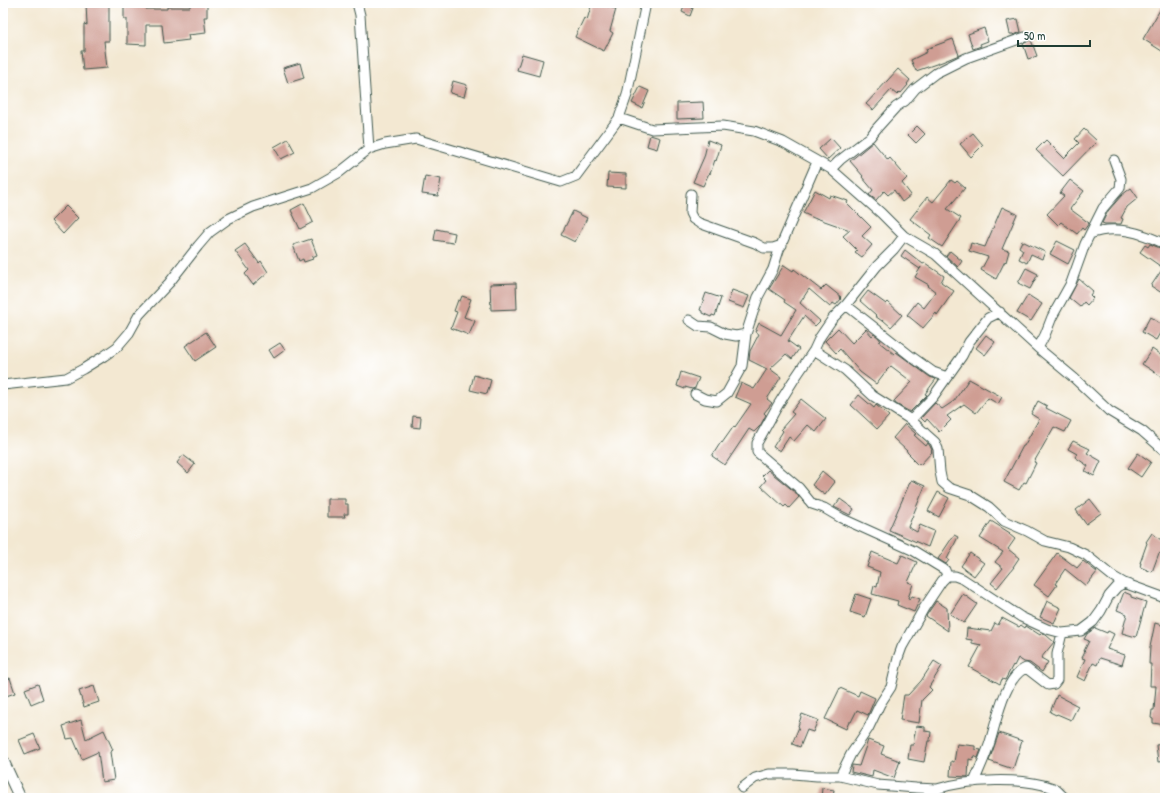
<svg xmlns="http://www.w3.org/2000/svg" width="1168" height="801" viewBox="0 0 1168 801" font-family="'Patrick Hand',sans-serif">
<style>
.building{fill:#cf9d93}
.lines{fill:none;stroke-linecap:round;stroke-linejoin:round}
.minor-casing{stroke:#3f574c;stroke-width:11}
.tertiary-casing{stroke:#3f574c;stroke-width:13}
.minor{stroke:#fff;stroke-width:9}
.tertiary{stroke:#fff;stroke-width:11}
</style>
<rect width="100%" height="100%" fill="#fff"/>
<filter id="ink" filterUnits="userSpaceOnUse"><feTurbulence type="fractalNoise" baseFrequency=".025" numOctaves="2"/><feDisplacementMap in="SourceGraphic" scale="8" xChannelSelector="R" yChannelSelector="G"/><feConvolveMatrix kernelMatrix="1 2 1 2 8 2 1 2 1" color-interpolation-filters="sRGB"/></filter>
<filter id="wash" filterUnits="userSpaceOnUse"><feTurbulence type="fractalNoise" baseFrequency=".012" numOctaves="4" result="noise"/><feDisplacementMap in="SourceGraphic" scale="16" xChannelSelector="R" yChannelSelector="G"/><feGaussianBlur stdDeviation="0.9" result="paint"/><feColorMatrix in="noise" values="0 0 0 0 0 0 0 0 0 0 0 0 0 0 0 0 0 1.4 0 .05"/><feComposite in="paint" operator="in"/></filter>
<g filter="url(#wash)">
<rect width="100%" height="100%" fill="#f3e8d2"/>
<g id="blocks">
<path class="building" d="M86,3H109V41H104L107,68L83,70L81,51H84V24L87,25Z
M190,3H207V17H204L206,33L188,35L189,40L164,43L162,25H146V45L127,44V19H124V5H146V9H167V7H190Z
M592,3H596L616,9L610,31L613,33L604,51L575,37L584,18L587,20Z
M1164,3H1165V53L1143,39Z
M685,4L693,8L690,16L682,12Z
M1018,19L1021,32L1014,35L1013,34H1010L1007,21Z
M984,28L988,41L980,44L981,46L973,49L968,34Z
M953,39L959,55L942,62L916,71L911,60L927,52L926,49Z
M1030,40H1031L1037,56L1028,59L1023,44Z
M522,54L543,60L539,76L517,70Z
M300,63L304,78L288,83L283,68Z
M898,69L910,80L907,84L908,85L901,93L900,92L897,95L891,90L873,110L866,104Z
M453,81L467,85L464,97L450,93Z
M640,87L649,91L642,108L632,103Z
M703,102L704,118L677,119V103Z
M917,126L925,134L916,143L908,135Z
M1084,129L1097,141L1063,176L1036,150L1046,140L1064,158L1079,143L1075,139Z
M973,133L983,145L971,157L960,144Z
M650,135L660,138L657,149L647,146Z
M831,138L840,148L828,159L819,149Z
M288,139L295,152L281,159L274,147Z
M708,140L721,145L716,161L715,160L710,174L709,173L703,186L693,182L704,157Z
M873,142L888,160L890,158L907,178L902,183L911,195L902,202L894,190L888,195L884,191L876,200L869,195L873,190L862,177L863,176L850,161Z
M608,173L626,174V188L607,187Z
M425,176L441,179L438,196L422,194Z
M951,180L955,183L957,181L965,188L947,209L961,218L942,247L929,238L931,235L910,219L927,197L933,202Z
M1070,180L1084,191L1070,209L1089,223L1084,230L1082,228L1077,234L1061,222L1058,225L1047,214L1064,196L1060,193Z
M1131,188L1138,198L1127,207L1121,218L1123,219L1121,224H1105L1102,223L1108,211L1122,195Z
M815,190L829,198L830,195L848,201L847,203L871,227L862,236L872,245L862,257L855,252L857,250L843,236L850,230L816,218V219L803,213Z
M304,203L313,222L300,229L291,210Z
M66,206L78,218L63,234L51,221Z
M1002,207L1017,214L1002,249L1009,251L1006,262L1005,261L996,279L981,270L988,257L969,251L971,243L985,247Z
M573,211L587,218L575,242L561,235Z
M436,229L455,233L453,243L434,240Z
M311,239L317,255L312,257L313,259L304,262L303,259L299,261L293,245Z
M1022,241L1045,252L1042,259L1031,254L1027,263L1019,259L1023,250L1019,247Z
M1057,241L1075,250L1068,264L1050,254Z
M245,244L259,263L261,261L268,272L253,285L245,274L249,270L235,251Z
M1150,244L1165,250V295L1151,286L1163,268L1140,252L1145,245L1148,247Z
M905,250L923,264L925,263L944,276L941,282L954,291L937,315L936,313L923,328L907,315L917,302L924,308L936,292L928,286L929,285L915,277L921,267L920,269L901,256Z
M950,251L962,261L958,267L946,256Z
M784,265L793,271L794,269L821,290L826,285L841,297L840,298L841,299L836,305L833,303L830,307L809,289L800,303L820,321L815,326L804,316L788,341L799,349L792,359L786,354L770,369L781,377L767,399L772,403L764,413L766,415L760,426L754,432L749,429L725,465L712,456L721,442L722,443L734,426L735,427L751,404L735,397L741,383L754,389L767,369L749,360L750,351L759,334L755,332L759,323L781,335L796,310L784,302L785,300L769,289Z
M1026,268L1038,274L1030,289L1018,283Z
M1079,279L1093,291L1090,295L1093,298L1087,305L1084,302L1080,307L1069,298Z
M516,283L517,309L491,310L490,284Z
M732,290L749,296L744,308L728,302Z
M868,291L886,304L888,302L902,315L891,327L883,320L882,321L875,316L876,315L860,301Z
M706,293L721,298L715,316L712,315L711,317L702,313V311L700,310Z
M1028,295L1042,304L1031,321L1017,313Z
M462,296L471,299L464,317L475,321L469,335L451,328L457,312L454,311L458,300L460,301Z
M1150,317L1164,326L1156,340L1142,332Z
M838,328L852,343L866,329L872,336L874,334L878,337L881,341L879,342L894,354L896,352L930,377L936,379L925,394L927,395L910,412L896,404L894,401L912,382L891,366L886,371L876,384L860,372L840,349L836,353L825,341Z
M206,332L216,347L195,361L185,346Z
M986,335L995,342L985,355L976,348Z
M280,343L285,350L274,358L269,350Z
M1152,349L1165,358V372L1162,377L1142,364Z
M681,372L699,378L695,388L692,389L685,387V389L677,386Z
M474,375L491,380L487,394L470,390Z
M969,379L1002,397L998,404L988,398L976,413L964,404L947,416L951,420L939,432L927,419L925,422L921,418L935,403L942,409L954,401Z
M859,395L874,408L876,405L889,416L877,429L851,405Z
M801,399L826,419L816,432L808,425L794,441L789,437L780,451L773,447L783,431L781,429L794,414L791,412Z
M1038,401L1047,406L1046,408L1071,421L1065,432L1054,427L1034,462L1036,463L1026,483L1024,482L1019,490L1004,482L1023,446H1024L1039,419L1031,414Z
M413,416L421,417L420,428L412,427Z
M905,424L916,434L914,435L926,446L928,443L930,446L932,450L931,451L932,452L920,465L919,463L918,465L913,460L914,459L907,452V451L893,438Z
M1073,441L1090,449L1087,453L1101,461L1094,476L1085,471L1088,466L1075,457L1077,454L1068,449Z
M1138,453L1151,462L1141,477L1128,468Z
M183,455L195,464L188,473L177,463Z
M768,470L795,492L799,497L789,508L786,505L784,507L761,486L766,480L762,476Z
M822,471L835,482L825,495L812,485Z
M911,480L925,486L908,527L917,532L920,525L934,531L928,547L889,530Z
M938,492L949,498L939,517L928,511Z
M327,499H345V504H348V514H344L345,517H327Z
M840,499L854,509L850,515L834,507Z
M1090,499L1101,513L1086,524L1076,510Z
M991,521L1010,533L1009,534L1015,539L1008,549L1019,558L1013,567H1014L997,588L991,583L1003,568L995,562L1003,552L980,538Z
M1152,533L1165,543V557L1159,553L1152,572L1140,567L1141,563H1140L1147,543L1146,542Z
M954,535L958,537L947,559L949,560L946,564L938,559Z
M872,552L898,563L902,555L917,562L908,582L913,584L908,598L910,599L912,596L920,599L914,612L897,605L898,601L872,594L874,586L877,587L880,572L867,567Z
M970,553L984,563L974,576L961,566Z
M1057,553L1077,568L1083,561L1097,572L1086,586L1065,569L1055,584L1057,585L1049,596L1034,585Z
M1124,592L1131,595V597L1146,602L1136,637L1122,633L1127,614L1117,610Z
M856,594L871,599L865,617L850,612Z
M963,594L977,604L964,623L950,614Z
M936,601L947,608L948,631L926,616Z
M1047,601L1061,608L1054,623L1040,617Z
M1002,618L1019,627L1021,625L1025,628L1026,626L1040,635L1042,633L1046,635L1054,642L1041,658L1048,662L1042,672L1030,663L1024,662L1018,658L1014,666L1013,665L1005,680L1002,679L1000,684L969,667L981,645L972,643V640L966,639L967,628L991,631L995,623L998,625Z
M1155,623L1165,626V725L1153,723V719L1151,718L1152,710H1154L1156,686H1150L1151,664H1149L1150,647Z
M1095,628L1107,633L1108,631L1114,634L1107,649L1125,655L1122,665L1100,658L1097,665L1093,663L1085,681L1077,677L1085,659L1082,658L1085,652L1084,651L1089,641L1084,639L1087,634Z
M934,661L942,666L929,687L932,690L922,700L919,723L900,720L904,695H908L921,681Z
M10,678L15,693L3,697V681Z
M38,684L43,699L31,704L25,689Z
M94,686L99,702L84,707L79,691Z
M840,688L858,696L860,691L875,698L868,715L857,710L851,722H849L846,729L825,719Z
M1057,695L1078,706L1071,720L1057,714L1056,715L1050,712Z
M802,714L818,720L813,732L807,730L800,747L792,744L799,727L798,726Z
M81,720L86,739L104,730L113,750L110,752L114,780L102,782L98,752L82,759L73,738L67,739L63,726Z
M916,726L925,727V731L931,732L930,741H928L924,762L908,759L910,745H913Z
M999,733L1022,741L1013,769L989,761Z
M34,734L40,748L25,754L19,740Z
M868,740L884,746L881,754L900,761L894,778L873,770L872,777L851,772L852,765L859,766Z
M957,744L975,746V749L981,750L978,758L974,756L973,760L969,759L968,777L950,776L951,761L954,762Z
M1165,744V761L1158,762L1156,745Z
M822,788L834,790L833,798H821Z"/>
</g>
</g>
<g filter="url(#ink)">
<use href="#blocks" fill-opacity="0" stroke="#3f574c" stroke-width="1"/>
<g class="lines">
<defs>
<path id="minor" d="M357,3L360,15L369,149
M646,3L627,95L619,118L652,129L723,126L754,131L783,142L831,169L881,213L904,236L935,254L1038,348L1074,378L1109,411L1142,431L1165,451
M831,169L840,160L870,137L877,128L896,107L905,101L915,89L936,73L966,58L1025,37
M691,194L690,213L693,219L699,223L755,243L764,248H773L782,245
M1090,234C1115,224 1142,233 1165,244
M904,236L894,249L877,266L846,305L833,318L820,337L814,350L793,381L778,405L757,443V452L799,488L812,504L824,508L841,518L914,551L945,570L947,576
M846,305L912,357L933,372L947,377
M689,320L698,326L711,327L725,334L736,336L746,334
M1038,348L1045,335L1052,317L1071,283L1085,244L1103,208L1120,188L1121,179L1114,160
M814,350L845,370L873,396L911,420L926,434L935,442L938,449L940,472L942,482L949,488L970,495L989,507L1004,521L1027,531L1045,541L1069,547L1086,555L1112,576L1124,583L1165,598
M3,385L66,378L83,369L104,356L117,347L129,333L139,315L169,283L198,246L210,232L228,219L253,207L312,188L340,172L369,149L385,144L416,139L561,182L576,176L619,118
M695,394L705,399L717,401L727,393L742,366L746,334L758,297L773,269L779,250L817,162
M911,420L933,397L962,356L969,342L988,318L1000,312
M840,776L851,754L868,729L880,704L891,687L898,658L902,647L924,608L942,581L947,576H955L963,579L1021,617L1047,629L1062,633L1081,631L1093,622L1101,611L1109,596L1117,587L1124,583
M974,782C979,770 985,757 989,745C996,724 1004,677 1026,668L1048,685L1054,684L1057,680V654L1062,633
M742,788L755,778L769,774H793L817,776H840L878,785L916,788L937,789
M935,798L937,789C967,779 1024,777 1053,788C1058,790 1061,795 1065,798"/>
<path id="tertiary" d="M3,761L20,798"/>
</defs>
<use href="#minor" class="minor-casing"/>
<use href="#tertiary" class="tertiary-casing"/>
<use href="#minor" class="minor"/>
<use href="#tertiary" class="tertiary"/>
</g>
</g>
<rect width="1168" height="801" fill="none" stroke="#fff" stroke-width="16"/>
<path d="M1018 40v6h72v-6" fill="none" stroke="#1f3d34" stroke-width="2"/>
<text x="1024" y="40" font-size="12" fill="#1f3d34" stroke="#ffffff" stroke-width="3" paint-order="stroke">50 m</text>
</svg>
